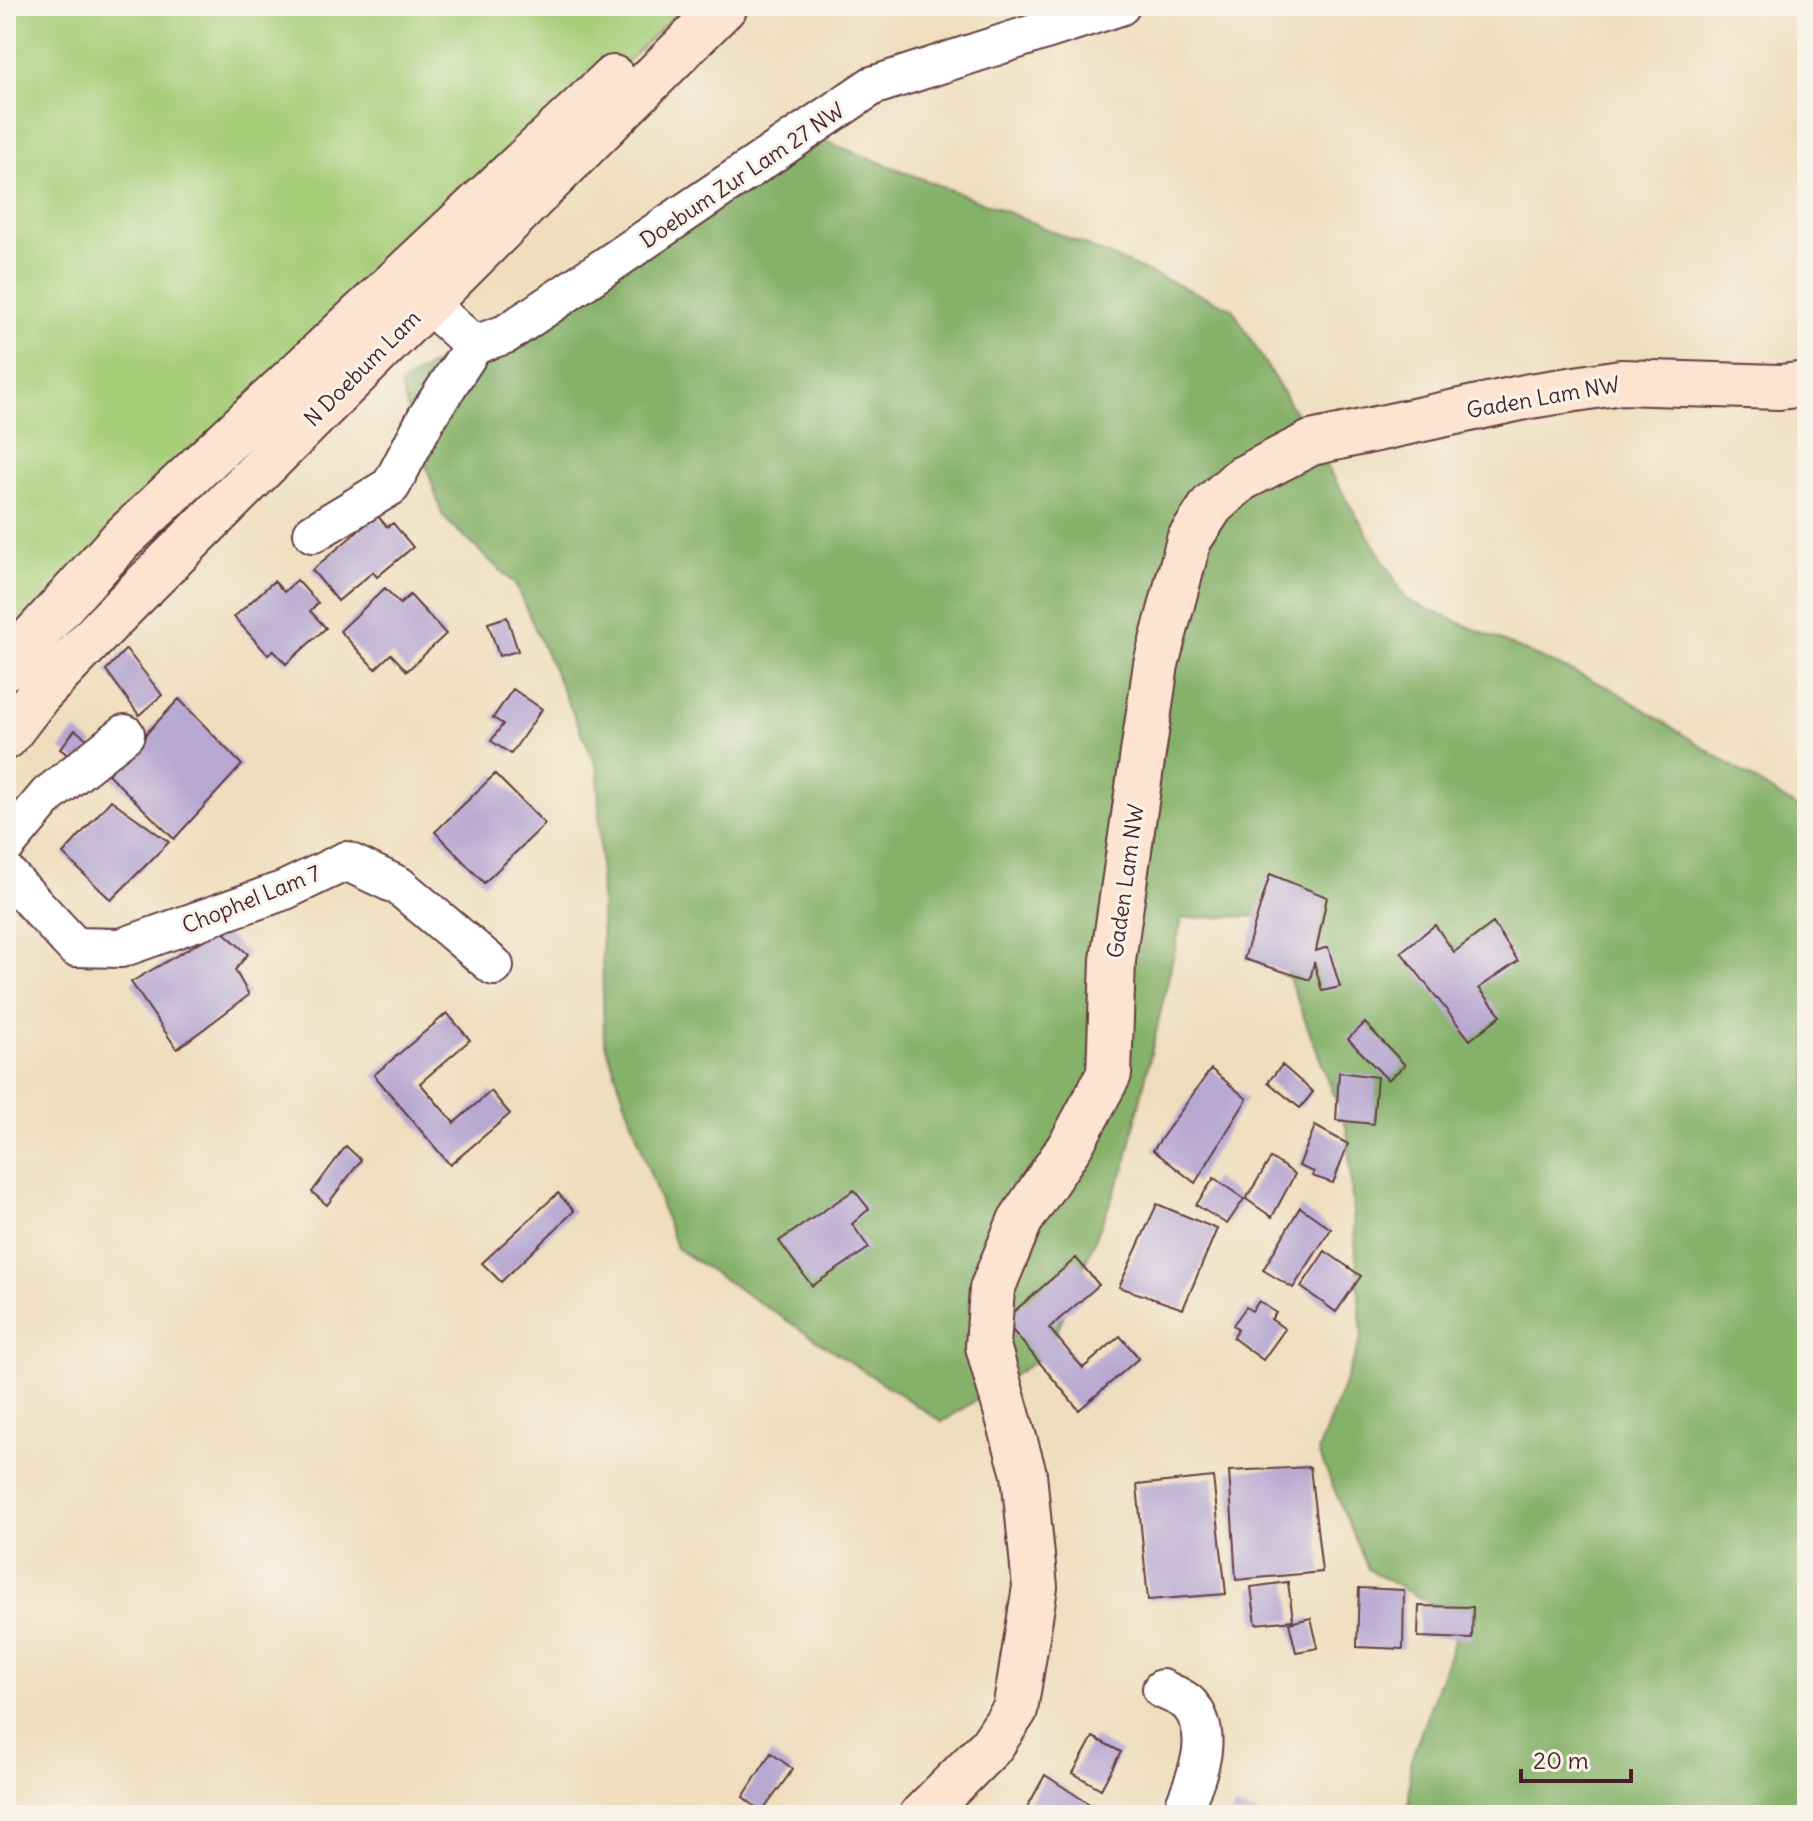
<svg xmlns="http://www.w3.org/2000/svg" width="1813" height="1821" viewBox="0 0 1813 1821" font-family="Delius,sans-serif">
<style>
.green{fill:#a7ce79;stroke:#787652;stroke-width:2}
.forest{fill:#85b169;stroke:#68684a;stroke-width:2}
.building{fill:#b7a8d1}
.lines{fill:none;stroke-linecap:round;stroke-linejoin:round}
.street-casing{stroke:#633c41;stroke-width:42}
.secondary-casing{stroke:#633c41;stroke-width:48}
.street{stroke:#fff;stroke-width:38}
.secondary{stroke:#fde4d1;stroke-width:44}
.labels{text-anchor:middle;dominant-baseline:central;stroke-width:6;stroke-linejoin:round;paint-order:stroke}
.street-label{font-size:22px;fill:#4a1f2b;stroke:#f7f3e8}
</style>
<rect width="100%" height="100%" fill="#f7f3e8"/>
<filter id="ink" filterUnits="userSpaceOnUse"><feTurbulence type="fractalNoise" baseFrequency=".0125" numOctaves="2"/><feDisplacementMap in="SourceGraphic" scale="16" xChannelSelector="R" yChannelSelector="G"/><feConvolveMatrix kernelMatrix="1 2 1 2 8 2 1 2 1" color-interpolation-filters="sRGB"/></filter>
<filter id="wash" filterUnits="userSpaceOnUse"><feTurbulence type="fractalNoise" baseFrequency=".006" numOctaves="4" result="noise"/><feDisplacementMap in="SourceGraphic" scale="32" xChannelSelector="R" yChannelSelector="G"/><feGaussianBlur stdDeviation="1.8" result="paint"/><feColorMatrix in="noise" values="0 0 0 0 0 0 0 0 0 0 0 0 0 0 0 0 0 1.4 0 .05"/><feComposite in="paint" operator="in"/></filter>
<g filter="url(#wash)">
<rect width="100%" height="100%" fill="#efdebe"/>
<path class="green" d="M6,6H685L121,540L6,659Z"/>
<path class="forest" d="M802,132L1007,212L1232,308L1407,600L1612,689L1807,814V1815H1409L1410,1763L1461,1621L1368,1569L1318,1451L1362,1337L1347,1129L1265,916L1182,918L1125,1167L1048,1353L942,1422L676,1248L604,1040L598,769L515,584L443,517L400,385Z"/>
<g id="blocks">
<path class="building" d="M377,515L387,527L393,523L413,547L377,577L373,572L338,601L312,570Z
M297,580L318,603L310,611L326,628L286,664L273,650L268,655L234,617L274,581L284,592Z
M385,588L400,604L410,595L446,634L407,671L391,654L375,669L340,631Z
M507,617L518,651L499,656L488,623Z
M126,649L162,695L139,715L106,670Z
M513,689L542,709L511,754L491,741L503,724L493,718Z
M179,699L242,765L174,839L108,774Z
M75,730L94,744L79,763L60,749Z
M495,774L545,824L484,883L435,832Z
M111,800L169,842L111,900L63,854Z
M1270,874L1327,897L1316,951L1328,947L1340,987L1322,991L1314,962L1310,980L1244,959Z
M1493,923L1518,961L1479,988L1501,1015L1470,1040L1401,952L1435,925L1454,952Z
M221,930L248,954L235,970L249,995L177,1049L131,982Z
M447,1013L470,1040L420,1083L454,1123L491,1091L510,1114L450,1165L374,1075Z
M1365,1023L1405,1065L1388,1080L1348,1039Z
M1282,1065L1313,1092L1300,1108L1268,1082Z
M1211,1069L1247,1099L1195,1183L1153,1150Z
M1339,1072L1377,1077L1373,1124L1336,1120Z
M1315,1126L1348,1144L1333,1183L1312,1176L1314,1172L1299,1166Z
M346,1146L361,1160L327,1205L312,1192Z
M1271,1158L1295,1174L1272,1217L1246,1199Z
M1214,1178L1244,1199L1227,1224L1196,1205Z
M854,1190L869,1209L852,1224L869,1248L812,1286L779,1241Z
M558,1193L574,1211L501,1282L482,1263Z
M1157,1204L1217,1229L1183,1309L1119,1287Z
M1300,1207L1331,1229L1293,1288L1263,1270Z
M1325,1251L1361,1276L1336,1312L1301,1287Z
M1076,1258L1099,1285L1049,1328L1083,1368L1120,1336L1139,1358L1079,1410L1004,1320Z
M1259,1301L1276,1313L1271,1319L1285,1329L1263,1360L1233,1338L1238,1329L1233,1325L1246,1307L1252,1311Z
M1310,1467L1322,1572L1236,1580L1229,1471Z
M1213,1477L1226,1594L1148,1600L1137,1485Z
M1288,1582L1293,1620L1256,1624L1251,1587Z
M1359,1588L1404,1590L1403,1649L1357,1647Z
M1419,1606L1473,1607L1472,1639L1418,1637Z
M1311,1618L1318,1648L1296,1652L1289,1623Z
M1093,1737L1121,1752L1101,1789L1073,1773Z
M771,1753L793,1769L762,1812L743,1797Z
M1045,1775L1100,1811L1098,1815H1023Z
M1234,1807L1259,1814V1815H1231Z"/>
</g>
</g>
<g filter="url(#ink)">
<use href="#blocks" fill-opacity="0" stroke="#633c41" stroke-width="2"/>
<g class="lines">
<defs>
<path id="street" d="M405,283L474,345L506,334L872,86L1120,6
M313,533L391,486L426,419L474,345
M6,845L48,795L125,734
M6,873L75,947L121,948L285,890L346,861L399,886L494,966
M1162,1689C1170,1693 1184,1698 1190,1705C1217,1738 1194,1781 1181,1815"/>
<path id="secondary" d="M6,667L121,540L613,78
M6,737L39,694L121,609L725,6
M922,1815L991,1746L1015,1710L1035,1587L1024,1474L988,1346L992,1289L1020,1221L1072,1143L1109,1074L1113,960L1156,664L1189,540L1212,505L1241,479L1311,443L1530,396L1621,382L1779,387L1807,384"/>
</defs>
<use href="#street" class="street-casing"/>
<use href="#secondary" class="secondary-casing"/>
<use href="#street" class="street"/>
<use href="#secondary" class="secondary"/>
</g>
</g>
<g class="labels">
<g class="street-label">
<text transform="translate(742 175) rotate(-34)">Doebum Zur Lam 27 NW</text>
<text transform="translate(362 368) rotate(-45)">N Doebum Lam</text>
<text transform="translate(1543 397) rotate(-10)">Gaden Lam NW</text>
<text transform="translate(1125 881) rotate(-82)">Gaden Lam NW</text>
<text transform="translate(251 899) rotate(-22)">Chophel Lam 7</text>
</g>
</g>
<rect width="1813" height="1821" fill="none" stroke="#f7f3e8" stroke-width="32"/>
<path d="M1521 1769v12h110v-12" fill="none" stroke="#4a1f2b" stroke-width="4"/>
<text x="1533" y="1769" font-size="24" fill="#4a1f2b" stroke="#f7f3e8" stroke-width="6" paint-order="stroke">20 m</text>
</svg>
